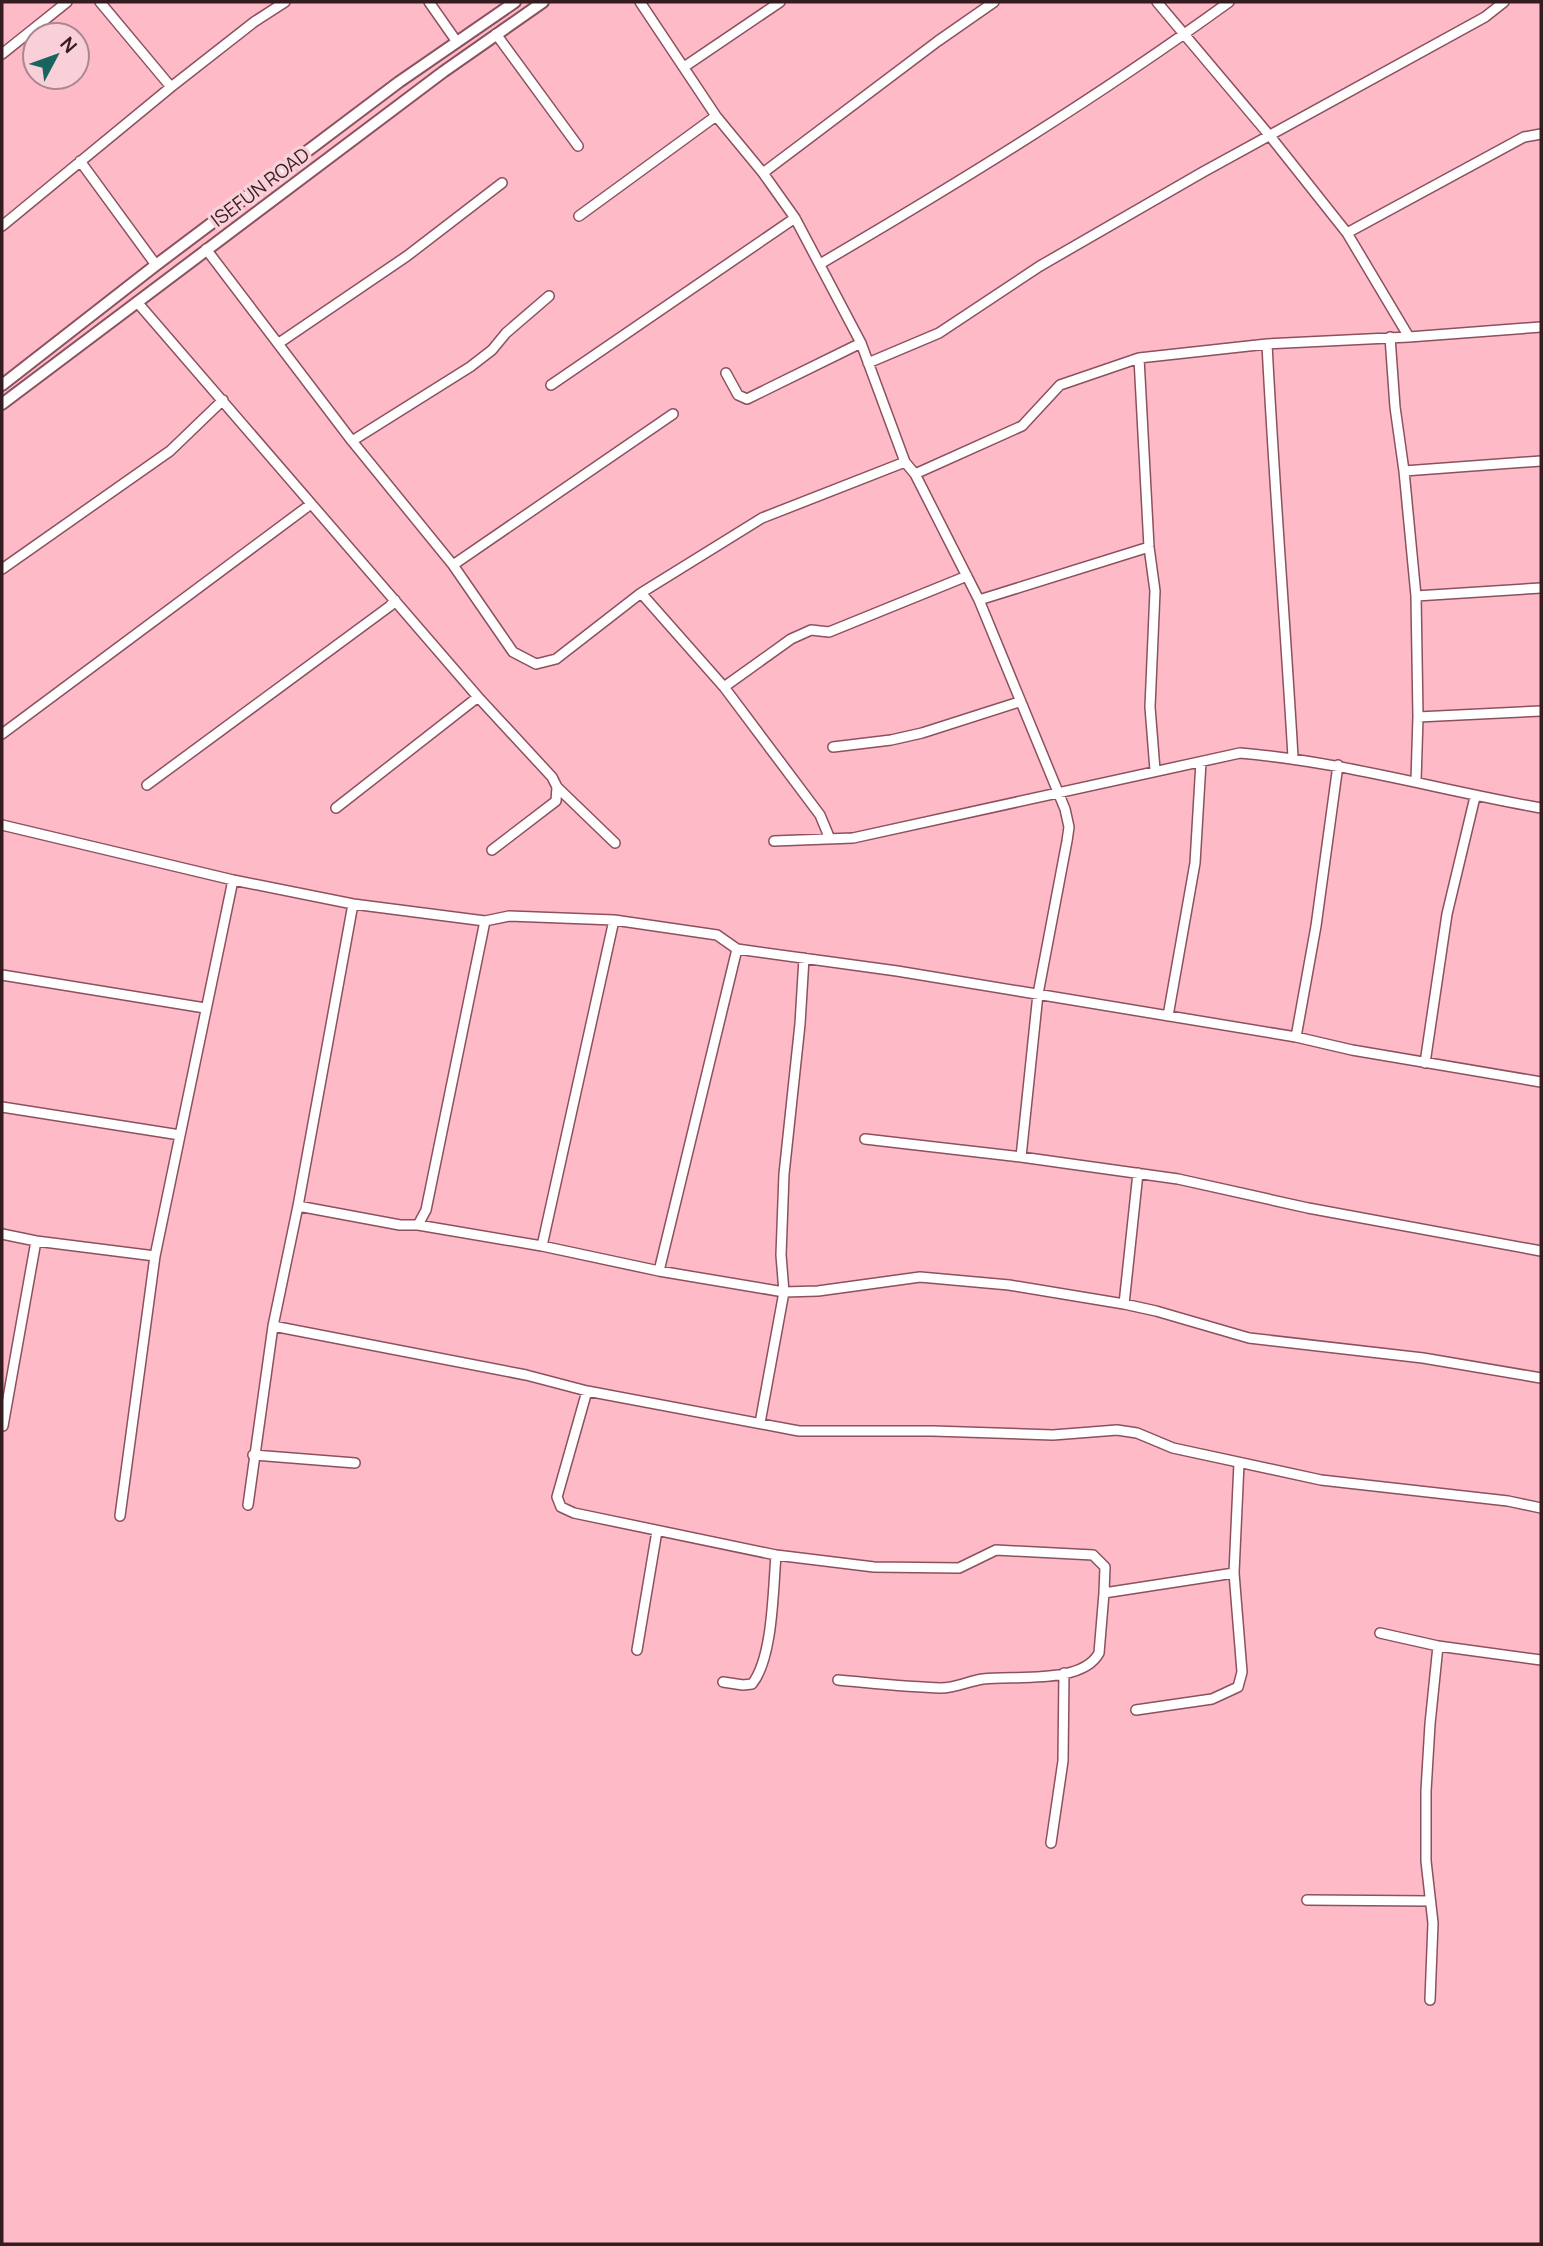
<svg xmlns="http://www.w3.org/2000/svg" width="1543" height="2246" viewBox="0 0 1543 2246" font-family="Manrope,sans-serif">
<style>
.lines{fill:none;stroke-linecap:round;stroke-linejoin:round}
.minor-casing{stroke:#8b515e;stroke-width:12}
.tertiary-casing{stroke:#8b515e;stroke-width:14}
.minor{stroke:#fff;stroke-width:9}
.tertiary{stroke:#fff;stroke-width:10}
.labels{text-anchor:middle;dominant-baseline:central;stroke-width:7;stroke-linejoin:round;paint-order:stroke}
.street-label{font-size:19px;fill:#351c21;stroke:#f9d0d7}
</style>
<rect width="100%" height="100%" fill="#febac7"/>
<g class="lines">
<defs>
<path id="minor" d="M100,2L171,87
M429,2L457,42
M640,2L716,116L763,173L795,218L861,343L905,462L915,474L979,600L1065,809L1069,827L1067,841L1038,994L1021,1157
M1157,2L1270,136L1347,233L1409,337
M496,34L578,146
M2,54L67,2
M684,67L780,2
M80,161L156,265
M763,173L938,41L994,2
M579,216L716,116
M2,226L171,87L254,22L285,2
M1347,233L1524,137L1541,134
M206,249L352,441L453,565L513,652L536,664L556,659L641,593L762,518L905,462
M820,264C960,182 1098,97 1229,2
M137,302L478,697L552,777L557,787L615,843
M1390,337L1395,407L1404,471L1416,596L1418,717L1416,781
M279,343L407,256L502,183
M1267,344C1274,482 1285,620 1293,757
M1139,358L1149,547L1155,591L1150,707L1155,770
M868,363L939,333L1040,266L1203,172L1485,17L1504,2
M726,373L738,395L747,399L861,343
M551,385L795,218
M352,441L470,367L492,350L506,333L549,296
M1404,471L1541,461
M915,474L1022,426L1060,385L1139,358L1267,344L1409,337L1541,327
M453,565L673,414
M2,569L170,451L223,400
M641,593L724,687L820,815L830,839
M1416,596L1541,588
M979,600L1149,547
M724,687L791,639L811,630L829,632L967,576
M1418,717L1541,711
M2,734L311,504
M833,747L891,740L922,733L1019,702
M147,785L390,606L395,600
M336,808L478,697
M2,825L233,880L353,904L485,921L509,916L614,920L717,935L737,949L897,971L1296,1037L1352,1050L1541,1082
M774,841L853,838L1240,753C1344,762 1439,790 1541,808
M492,850L556,801L557,787
M2,975L205,1008
M1168,1016L1195,863L1201,762
M1296,1037L1316,926L1338,765
M1425,1063L1447,914L1475,797
M2,1107L180,1135
M865,1139L1021,1157L1178,1179L1308,1208L1541,1251
M1138,1173L1124,1304L1156,1311L1249,1338L1423,1358L1541,1378
M298,1206L400,1225H418L426,1210L485,921
M418,1225L542,1246L659,1271L784,1292L818,1291L920,1277L1009,1285L1124,1304
M2,1234L36,1241L155,1256
M542,1246L614,920
M659,1271L737,949
M273,1326L526,1375L587,1391L799,1431H933L1053,1435L1117,1430L1137,1433L1173,1448L1321,1480L1508,1501L1541,1508
M587,1391L557,1497L561,1507L574,1513L776,1555L874,1567L959,1568L996,1550L1093,1555L1105,1567L1104,1593L1234,1573
M760,1423L784,1292L781,1255L784,1174L800,1024L804,958
M3,1426L36,1241
M253,1455L355,1463
M248,1505L273,1326L298,1206L353,904
M120,1516L155,1256L233,880
M1380,1633L1438,1646L1541,1660
M637,1650L657,1531
M838,1680C872,1683 907,1687 941,1688C955,1688 969,1681 983,1679C1013,1675 1082,1685 1099,1653L1104,1593
M723,1682L743,1685L752,1684C773,1658 773,1590 776,1555
M1136,1710L1212,1699L1238,1687L1242,1672L1234,1573L1239,1463
M1051,1843L1063,1761L1064,1673
M1307,1900L1430,1901
M1430,2000L1433,1923L1426,1861V1791L1430,1724L1438,1646"/>
<path id="tertiary" d="M2,385L156,265L399,82L515,2
M2,404L443,72L543,2"/>
</defs>
<use href="#minor" class="minor-casing"/>
<use href="#tertiary" class="tertiary-casing"/>
<use href="#minor" class="minor"/>
<use href="#tertiary" class="tertiary"/>
</g>
<g class="labels">
<g class="street-label">
<text transform="translate(260 187) rotate(-37)">ISEFUN ROAD</text>
</g>
</g>
<rect width="1543" height="2246" fill="none" stroke="#351c21" stroke-width="7"/>
<g transform="translate(56 56) rotate(49)"><circle r="33" fill="#f9d0d7" stroke="#ab888e" stroke-width="2"/>
<path d="M0-5L12 26L0 18L-12 26Z" fill="#18645e"/>
<text y="-10" font-size="19" font-weight="bold" text-anchor="middle" fill="#351c21">N</text>
</g>
</svg>
